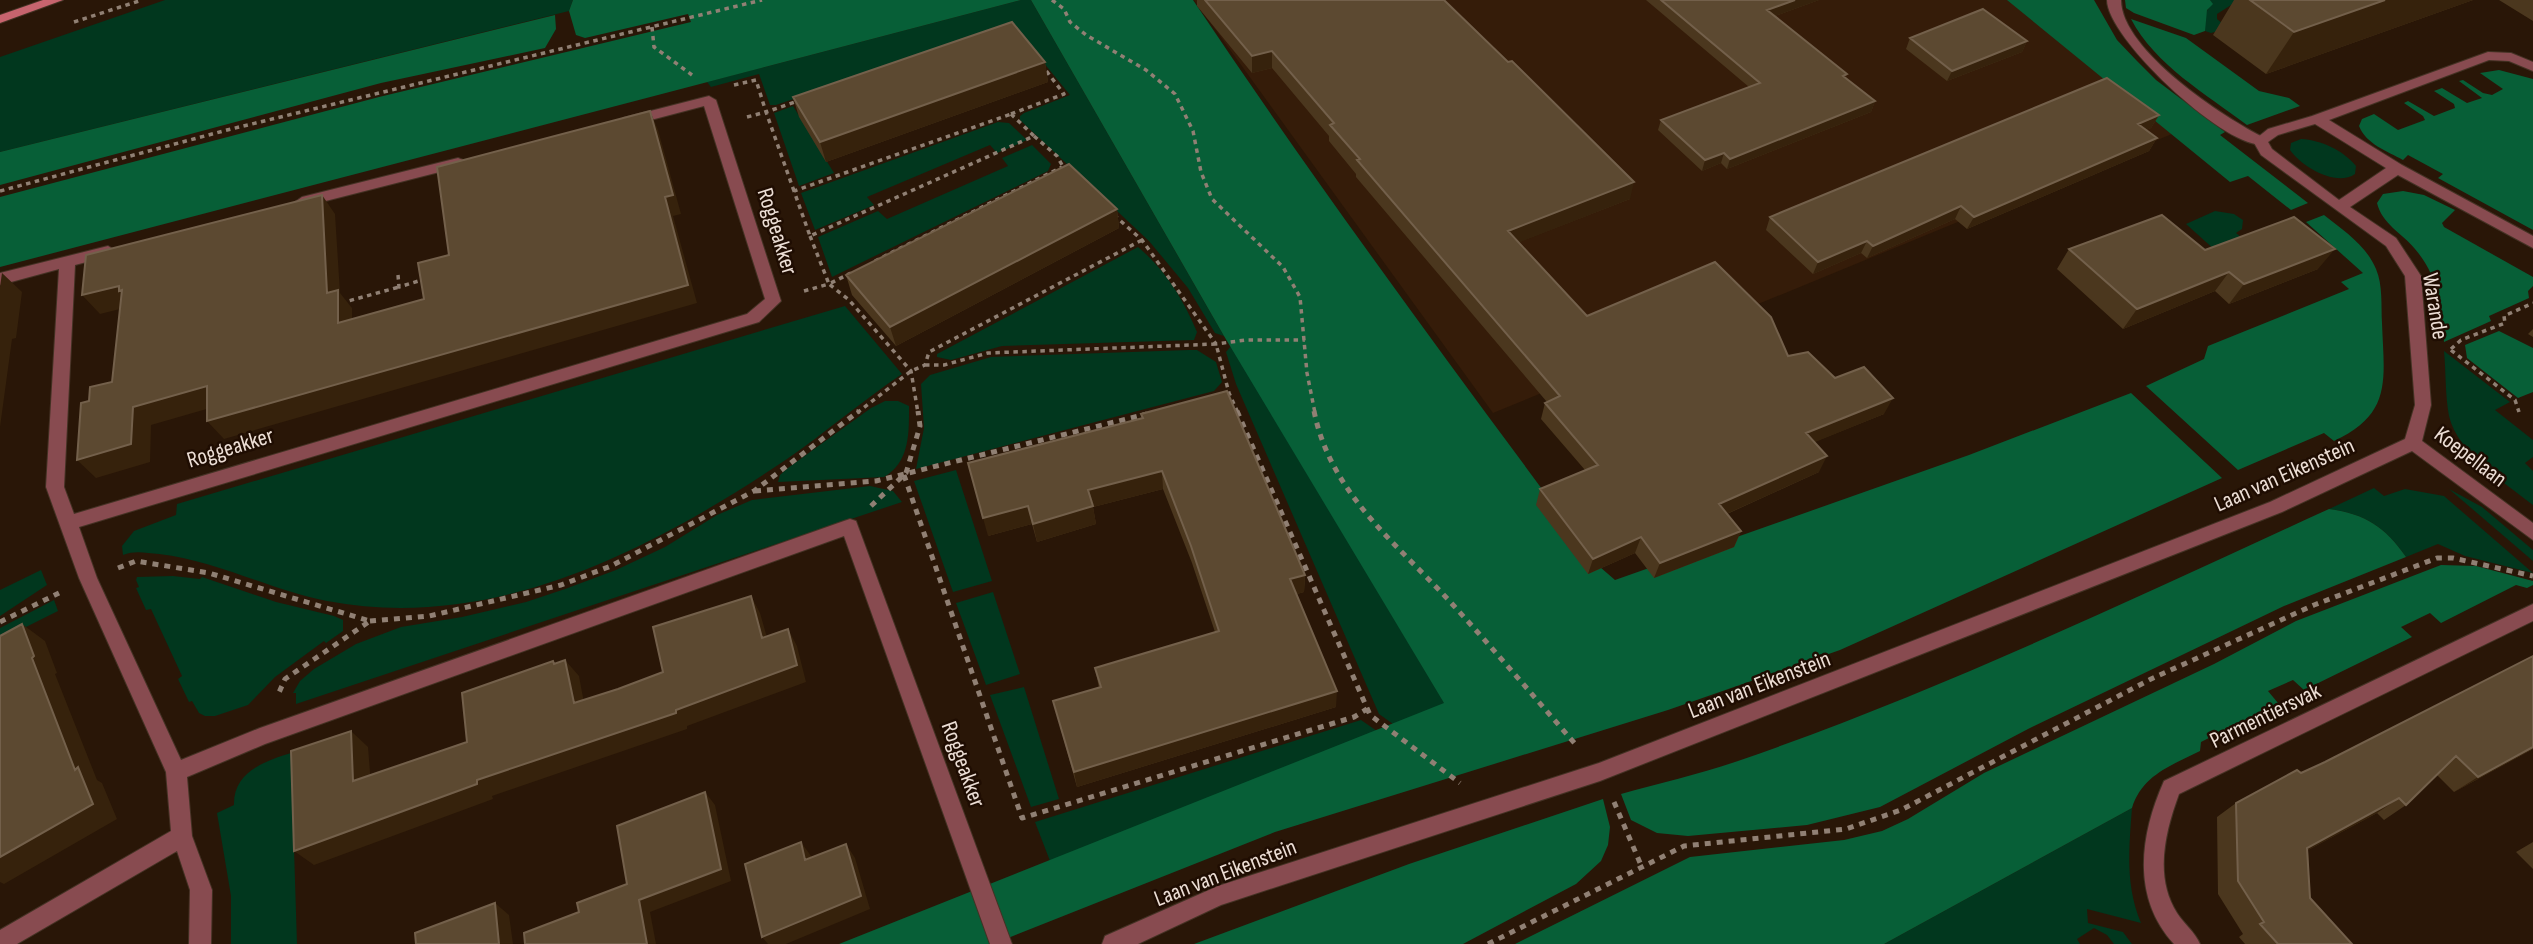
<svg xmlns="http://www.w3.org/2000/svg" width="2533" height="944" viewBox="0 0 2533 944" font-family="'Sofia Sans Condensed',sans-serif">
<rect width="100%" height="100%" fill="#291607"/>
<path fill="#351c09" d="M1194,0h817l161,134 -679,279z"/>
<path fill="#01371e" d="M165,0h408l-4,11 -569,141v-95z
M1021,0h10l193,336 -9,-3 -27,-45 -39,-47 -129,-121v-4l4,-3 46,-18 -58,-71 -236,81h-6l-11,-31 -48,13 -4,-5z
M2210,0h29l-22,14v5l11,9 -17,5 -6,-2c-2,-11 0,-20 7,-27z
M793,106l41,67 -35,13 -25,-73z
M998,122l11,1 18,17 -30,13 -7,-8 -123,52 7,8 -59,25 -14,-37z
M2301,139c20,1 42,11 55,27l-1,8c-19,13 -53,-7 -65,-24l1,-7z
M1032,145l19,19 -3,7 -216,106 -14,-40 60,-26 9,8 121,-53 -6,-8z
M2215,211l19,3 9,6 -1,9 -6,4 16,13 -36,5 -30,-27z
M1138,247c27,22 46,54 59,85l-3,8 -192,6 -51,14 -14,-3v-3z
M845,306l57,68c-40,27 -76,58 -115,85 -134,90 -293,174 -460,142 -57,-11 -109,-40 -168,-47 -13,-1 -24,-4 -36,1l-1,-9 12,-15 42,-16 1,-11z
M1231,346l214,358 -52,20 -14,-10 -143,-330 -10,-32z
M1189,350h8l19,12 6,20 -8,9 -298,78 8,-41 -3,-44 9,-9 61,-18z
M2444,351l66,51 -15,8 38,30v17l-8,6 8,8v34c-29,-23 -75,-51 -84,-89 -4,-21 -3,-44 -5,-65z
M885,401h13l11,5c0,27 1,56 -25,71l-106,5 2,-7 8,-7 83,-60z
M956,470l36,111 -39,11 -39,-111z
M870,486l23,5 9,11 -606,202v-11h-3l7,-12 14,-12 42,-25 45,-17 61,-10 64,-15 39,-13 51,-19 49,-23 52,-32 35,-15z
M2374,488l10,8 21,-7 39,7 89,77 -68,-17 -27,-12 -32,13c-21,-30 -40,-43 -77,-48z
M2449,489l33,18 51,43v11z
M41,570l6,15 -47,31v-26z
M173,576l27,3 2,-2 74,25 58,14 9,4v11l-17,12 -2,-2 -49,36 -27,28 -33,11h-10l-6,-3 -7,-12 -3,1 -11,-23 4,-3 -31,-67 -5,1 -10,-22 3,-1 -3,-7 1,-3z
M993,592l27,82 -34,11 -30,-82z
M54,600l4,11 -58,29v-12z
M1024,687l35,112 -28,8 -41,-112z
M1361,720l16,11 -327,130 -15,-39z
M291,753l6,191h-66v-48l-14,-83 17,-8c-1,-33 31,-44 57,-52z
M2132,808c-3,40 -7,77 9,115l-54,-14 1,14 35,9 9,12h-18l-7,-9 -13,-7 -17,11 3,5h-196z"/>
<path fill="#075f37" d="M573,0h448l-1021,267v-70l379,-100 312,-75 -3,-8 -103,24 -9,-3 -7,-24z
M1031,0h162c129,193 268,380 407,567l15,13 354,-125 162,-62 91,85 -382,172 -172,60 -393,122 -282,112h-154l605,-241 -220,-367z
M2007,0h87l23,40 20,21 19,19 69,52 -5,3 88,68 -17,7 -43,-34 -18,6z
M2125,0h85l3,4 -6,6 -2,21 -11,4 -60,-22 -8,-5z
M555,15l1,14 -11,19 -164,35 -381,102v-33z
M2131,19l55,19 73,53 30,7 11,8 -53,19c-41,-31 -92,-60 -116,-106z
M2499,70l34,9v151l-95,-52 5,-4 -35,-19 -5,5c-16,-9 -37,-16 -44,-34l3,-7 12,-5 24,16 27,-10 -2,-4 -19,-13 4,-2 26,15 21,-8 -1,-4 -20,-13 8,-3 25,15 15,-5 -23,-17 4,-1 20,13 9,2 11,-6 -23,-16z
M2403,191l21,4 31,15 -13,13 2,4 89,50v9l-5,5 1,7 -40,18 2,5 -47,21c-3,-36 -5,-65 -29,-93 -13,-16 -33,-25 -38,-46l6,-9z
M2324,215c20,16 42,30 52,54 7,16 5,37 6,54 2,56 11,91 -48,118l-10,-8 -86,37 -92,-84 58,-27 4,-13 141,-57 -8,-7 22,-9 -57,-51z
M2499,331l34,17v44l-15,6 -51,-40 -2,-13z
M2329,509c37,5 56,18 77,48l-122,49 -256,123 -148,78 -73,18 -119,11 -31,-3 -26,-13 -10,-26c39,-11 79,-20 117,-33 203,-70 396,-163 591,-252z
M2441,565l35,1 57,15v4l-6,3 -11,-3 -75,38 -11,-10 -29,14 11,10 -108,53 -11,-10 -25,11 10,12 -77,39 -1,9c-28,14 -58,24 -68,57l-248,136h-369l175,-87 154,-17 38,-9 26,-12 76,-46 230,-109 82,-43z
M1603,799l7,28 -2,18 -7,16 -25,23 -113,60h-269l215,-80z"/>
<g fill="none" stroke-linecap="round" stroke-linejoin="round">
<defs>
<path id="service" d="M2107,0h14c0,50 103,118 144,138l2,3 -2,3c-35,9 -158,-105 -158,-144z"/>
<path id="minor" d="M2488,52l23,1 22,9v9l-24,-10 -20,-1 -160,60 73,45 131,71v12l-135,-73 -48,32 46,31 25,38 10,129 -9,36 111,82v17l-121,-89 -130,61 -682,269 -379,124 -83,39h-36l3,-8 113,-50 381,-123 671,-261 135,-63 10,-34 -10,-129 -19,-30 -125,-91 -8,-14 15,-12 44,-13zM2315,124l71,44 -47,32 -67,-51 -4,-7 10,-7z
M709,96l7,4 65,201 -22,21 -680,205 18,51 84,182 79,-32 584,-207 6,-2 6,2 156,423h-22l-146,-408 -579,208 -78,33 5,59 20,54 -1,54h-22l1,-54 -13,-39 -160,93h-17v-14l171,-99 -5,-59 -87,-194 -33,-91 13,-218 -59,16v-12l108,-27 8,5 -3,4 -38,10 -11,222 10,27 673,-200 18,-15 -61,-193 -76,20 -7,-5 2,-3z
M458,158l5,2 2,3 -2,3 -161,41 -7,-5 7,-5z
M2533,604v17l-354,173c-14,38 -25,83 -2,119 7,11 18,19 23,31h-26c-43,-47 -34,-109 -10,-163z"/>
<path id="secondary" d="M43,0h20l-63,23v-8z"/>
</defs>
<use href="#service" stroke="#443224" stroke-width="2"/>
<use href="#minor" stroke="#443224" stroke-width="2"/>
<use href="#secondary" stroke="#443224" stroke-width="2"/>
<path stroke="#908074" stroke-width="3.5" stroke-dasharray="4.5 4.5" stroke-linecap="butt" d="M1052,0l12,9 6,13 16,13 60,35 29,24 18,37 8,41 11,27 71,68 17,30 7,76 8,40
M74,22l68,-22
M652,27l2,20 38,28
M734,85l22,-5 10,32 32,-11
M1011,114l53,-20 -20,-26
M1011,114l23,22 -224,100 -16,-45z
M747,117l19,-5 28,79
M1034,136l23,20 9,16
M0,191l227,-61 535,-130
M1114,215l28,25 74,104 30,-4h59
M810,236l19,48 22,-11
M875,261l187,-94
M398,275l1,12 26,-8
M804,291l25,-7 20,16 62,71 7,42
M341,303l58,-16
M2451,349l10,-9 44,-17 -1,-7 29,-13
M2451,350l64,50 4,12
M925,365h19l44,-12 228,-9 13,49 9,20
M857,413l54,-42 14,-6 4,-13 213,-112"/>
<path stroke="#908074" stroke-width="5" stroke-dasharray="6 6" stroke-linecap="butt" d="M1237,411l133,304 90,68
M1314,411c17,85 85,134 140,195 42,46 82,93 123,140
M904,475l118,343 332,-101 13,-8
M755,491l121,-10 271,-67
M871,506l35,-33 14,-47 -2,-15
M118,568l18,-7 73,12 161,48 -85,58 -8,18
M370,621l59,-5 132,-31 50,-19 143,-75 105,-80
M0,622l59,-29
M1614,802l27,63
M1488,944l196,-98 162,-17 55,-19 250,-131 163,-74 123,-47h16l80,18"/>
<use href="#service" fill="#884b50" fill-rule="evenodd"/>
<use href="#minor" fill="#884b50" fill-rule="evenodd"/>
<use href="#secondary" fill="#c7646e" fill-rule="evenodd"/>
</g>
<path fill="#4b371e" d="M1197,0h247l186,199 -111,43 68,74 201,40 47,22 49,36 -70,28 5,30 -92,42 14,17 -7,16 -80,31 -19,-25 -47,21 -52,-69 4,-16 45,-19 -44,-51 4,-16 2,-1 -191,-225v-3l-27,-33v-5l-57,-68 -20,5 -55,-67z
M1646,0h173l-44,16 71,62 29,23 -4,11 -144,57 -6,-6 -19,8 -44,-41 3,-10 88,-33z
M2234,0h239l-207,74 -53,-39z
M2499,0h34v21z
M1910,38l117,3 -5,11 -75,29 -41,-32z
M1045,62l3,20 -222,80 -27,-45 -6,-20z
M2159,115l-8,13 -5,2 11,8 -8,13 -182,78 -12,-10 -88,39 -6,-5 -48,21 -47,-44 4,-13z
M1117,209l2,19 -223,118 -44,-51 -6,-20z
M2069,249l136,1 113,19 -89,35 -14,-13 -92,38 -66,-60z
M2533,329v8l-5,-3z
M1141,414l164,161 -1,17 -7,2 39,113 -259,80 -24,-86 46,-13 -4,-20 120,-36 -23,-69 -29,-74 -70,18 3,17 -59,18 -5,-18 -44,12 153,-118z
M2533,749l-79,43 -17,-17 -31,30 -22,15 -7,-7 -69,37 2,48 42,46h-107l-6,-7 4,-3 -25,-40 -1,-77 19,-14 89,-41z
M2533,842v27l-17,-17z"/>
<path fill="#36220c" d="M1795,0h24l-55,20 3,-10z
M2385,0h88l-207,74 28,-42z
M2027,41l-5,11 -75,29 5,-10z
M1272,51v17l-20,5v-17z
M1045,62l3,20 -222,80 -6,-20z
M1875,101l-4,11 -144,57 3,-10z
M650,111l8,19 23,84 -8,2 24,87 -473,136 -17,-18 458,-224z
M2159,115l-8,13 -21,9 8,-13z
M2157,138l-8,13 -182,78 7,-12z
M1724,153l-3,10 -19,8 3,-11z
M1634,182l-4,17 -125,49 3,-17z
M322,195l13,19 5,79 12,15v34l-14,-19 -11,-30z
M1961,206l-6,13 -88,39 6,-12z
M1117,209l2,19 -223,118 -6,-19z
M1867,241l-6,12 -48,21 5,-12z
M2335,249l-17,20 -89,35 15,-20z
M2229,272l-14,19 -92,38 14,-20z
M2,273l20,19 -6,46 -4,1 -12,88v-140z
M119,286l13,20 -32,8 -18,-19z
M207,386l17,18 -73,21 -1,37 -54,16 -19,-18 56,-53z
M1893,398l-9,16 -86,35 8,-16z
M1827,456l-8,16 -106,48 6,-16z
M1162,471l1,18 -70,18 3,17 -59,18 -4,-18 55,-34z
M1028,506l4,18 -44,12 -5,-18z
M1741,531l-7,16 -80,31 6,-15z
M1641,537l-6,16 -47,21 5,-15z
M1305,575l-1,17 -14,4v-17z
M751,596l9,17 12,42 -10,-17z
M22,624l23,17 12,32 -2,1 42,106 5,3 15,36 -113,65 -4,-2v-25l32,-199z
M788,629l9,17 9,36 -119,44v3l-195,67 1,3 -179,66 -20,-14 183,-71 199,-70z
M565,660l14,16 8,43 -13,-16z
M1337,691l-1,16 -259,80 -3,-15z
M351,731l17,16 4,50 -19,-16z
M2533,747v2l-79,43 24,-15z
M705,792l10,13 16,76 -81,31 6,32h-9l-8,-44z
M2399,798l-22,15 -91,49 21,-14z
M801,842l10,14 3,18 -9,-14z
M846,844l9,14 15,51 -84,35h-18l-6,-7z
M495,903l14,12 4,29h-14z"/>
<path fill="#5c4931" stroke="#73604b" stroke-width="2" d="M1205,0h239l64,62 4,-1 122,121 -126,49 79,85 128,-54 56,55 17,39 20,-4 27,26 29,-11 29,31 -87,35 21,23 -108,48 22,27 -81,32 -19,-26 -48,22 -53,-70 58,-24 -53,-62 15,-7 -203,-236 3,-1 -30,-34 4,-2 -62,-72 -20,5z
M1661,0h134l-28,10 80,64 -4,2 32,25 -145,58 -6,-6 -19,7 -44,-40 99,-37z
M2250,0h135l-91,32z
M1983,9l44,32 -75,30 -42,-33z
M1012,22l33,40 -225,80 -27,-45z
M2107,78l52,37 -21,9 19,14 -183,79 -13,-11 -88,40 -6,-5 -49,21 -48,-45z
M650,111l23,84 -8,2 23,88 -481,136v-35l-74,21 -2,37 -54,16 4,-57 8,-2 1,-14 22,-5 10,-92 -3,1v-5l-37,9 4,-40 236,-60 5,98 11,-3v33l86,-24 -6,-36 31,-8 -12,-88z
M1069,164l48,45 -227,118 -44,-52z
M2162,215l43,35 89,-33 41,32 -91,35 -15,-12 -92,37 -68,-60z
M1227,391l78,184 -15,4 47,112 -263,81 -21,-71 48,-14 -6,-19 124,-37 -28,-85 -29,-75 -74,19 5,16 -60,18 -5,-18 -45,12 -15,-55 175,-45 -2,-4z
M751,596l11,42 26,-9 9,36 -121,45v3l-199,67v4l-183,67 -3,-100 60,-20 2,50 114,-39 -5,-49 91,-32 1,3 11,-4 9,43 44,-14 45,-17 -10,-45z
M22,624l12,32 -2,2 43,112 3,-3 15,37 -93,53v-221z
M2533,656v91l-55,30 -22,-21 -50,49 -7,-7 -92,50 3,50 42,46h-74l-18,-20 4,-2 -26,-41 -2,-78 61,-33 4,3 24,-11z
M705,792l16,77 -82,31 8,44h-122l-1,-11 55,-21 -2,-9 50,-19 -10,-58z
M801,842l4,18 41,-16 15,52 -99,41 -17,-73z
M495,903l4,41h-83l-1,-11z"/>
<g text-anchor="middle" stroke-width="5" stroke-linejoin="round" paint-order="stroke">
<g font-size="23" fill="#ecded5" stroke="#1f0d02">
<text transform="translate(778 231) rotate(73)" y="8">Roggeakker</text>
<text transform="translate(2436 306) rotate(81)" y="8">Warande</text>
<text transform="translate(230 447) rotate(-17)" y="8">Roggeakker</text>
<text transform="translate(2471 456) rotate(37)" y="8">Koepellaan</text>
<text transform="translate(2284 474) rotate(-24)" y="8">Laan van Eikenstein</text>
<text transform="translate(1759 684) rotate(-21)" y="8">Laan van Eikenstein</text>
<text transform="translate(2265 715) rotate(-26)" y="8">Parmentiersvak</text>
<text transform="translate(964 764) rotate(70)" y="8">Roggeakker</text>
<text transform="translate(1225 872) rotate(-21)" y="8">Laan van Eikenstein</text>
</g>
</g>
</svg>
